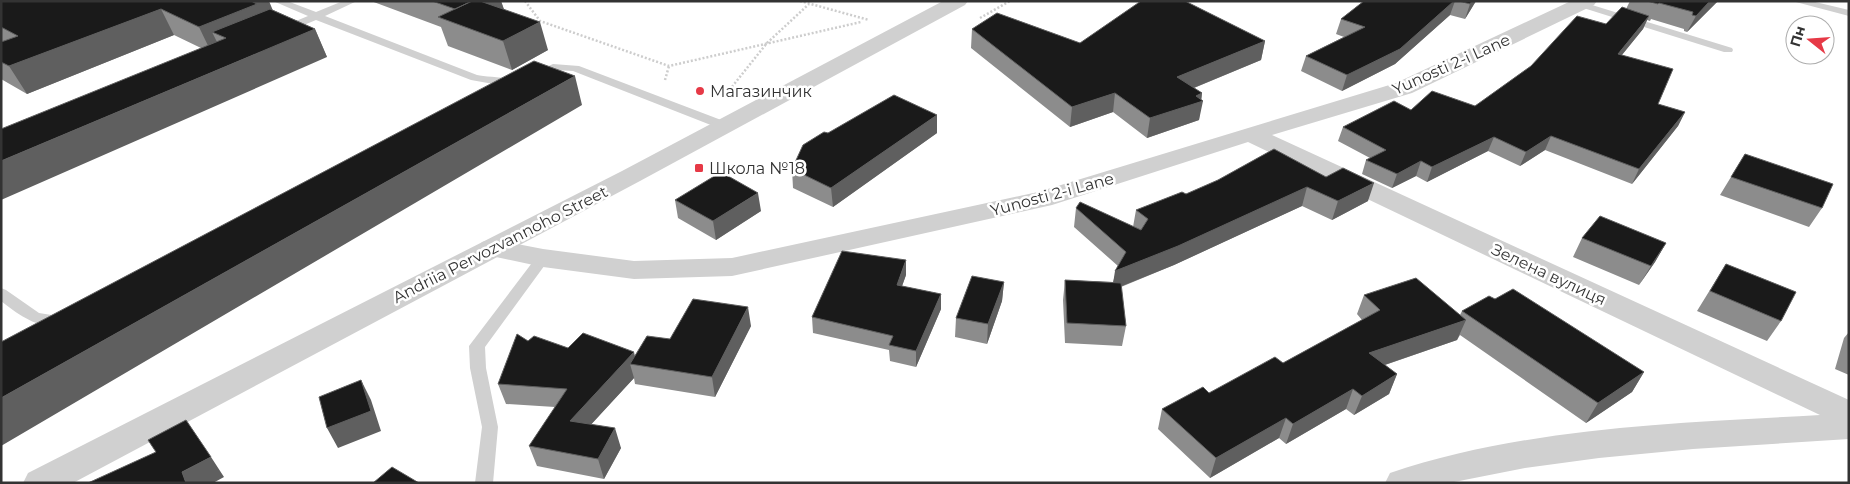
<svg xmlns="http://www.w3.org/2000/svg" width="1850" height="484" viewBox="0 0 1850 484" font-family="Montserrat,sans-serif">
<rect width="100%" height="100%" fill="#fff"/>
<g fill="none" stroke-linecap="round" stroke-linejoin="round">
<path stroke="#cdcdcd" stroke-width="2.5" stroke-dasharray="2 2" stroke-linecap="butt" d="M525,1l15,20 129,45 192,-44
M800,1l69,19
M980,18l30,-17
M665,80l4,-14
M727,93l40,-50 42,-39"/>
<path fill="#d0d0d0" fill-rule="evenodd" d="M273,1h14l29,11 27,-11h14l-32,15 152,59c9,2 38,3 42,6l-6,3 -14,1 -28,-5 -155,-60 -29,12h-8l-1,-2 1,-2 29,-12z
M1579,1l153,47 1,2 -1,2h-8l-147,-46 -2,-2z
M1792,1h19l38,9v6z
M553,64l26,2 150,57 2,3 -2,3h-8l-148,-58 -19,-1 -18,7 -5,-3z
M543,254l5,1 2,3 -65,89 1,21 12,59 -5,56h-18l7,-56 -12,-59 -1,-22 69,-91z
M1,288l5,2 33,23 25,4 3,4 -3,4c-24,6 -45,-10 -63,-24z"/>
<path fill="#d0d0d0" fill-rule="evenodd" d="M1571,1h26l-3,4 -182,88 -140,42 577,265v39l-156,10 -94,9 -74,10 -76,15h-64l5,-10c137,-46 288,-50 430,-58l-572,-273 -196,63 -320,71 -98,3 -91,-12 -61,-13 -4,-6 4,-6 10,-3 51,10 91,12 98,-3 306,-66 358,-109z"/>
<path fill="#d0d0d0" fill-rule="evenodd" d="M943,1h25l-3,4 -325,176 -567,302h-50l5,-10 594,-302z"/>
</g>
<path fill="#8c8c8c" d="M1,1l272,9 42,19 12,28 -126,-9 -27,-13 -147,59 -26,-15z
M371,1h130l3,8 44,41 -36,20 -64,-24 -7,-19z
M1364,1h112l-11,18 -15,-4 -55,49 -53,27 -41,-20 5,-15 38,-19 -8,-3 5,-15z
M1630,1h88l-31,31 -3,-1v-2l-33,-10 -1,2 -3,-1 -4,9 -21,26 36,49 27,8 -7,14 -46,58 -87,-34 -25,16 -32,-15 -61,31 -11,-6 -24,12 -30,-14 4,-14 4,-2 -32,-17 5,-14 68,-17 64,-4 131,-82 20,-15z
M972,29l108,14 185,-2 -4,19 -67,28 8,5 -3,27 -52,18 -34,-26 -43,15 -99,-79z
M937,115v18l-104,74 -40,-19 -1,-19 36,-36z
M1745,154l77,54 -13,19 -89,-32z
M1326,177l42,24 -36,19 -30,-14 -128,59 -53,22 5,39 -4,20 -57,-3 -2,-43 2,-20 48,2 5,-16 -44,-39 2,-19 57,19 3,-17 50,-16z
M675,200l86,11 -45,29 -38,-22z
M1582,238l84,5 -11,19 -16,23 -66,-28z
M1726,264l55,57 -14,20 -70,-30z
M906,275l-4,11 39,8v15l-25,58 -26,-6 -1,-11 -76,-17 -1,-16z
M1004,282l-2,19 -15,43 -32,-7 1,-19z
M1364,295l96,20 2,-4 33,-12 149,73 -12,20 -46,31 -126,-88 -3,5 -72,25 12,9 -8,20 -35,21 -8,-6 -60,35 -7,-6 -69,40 -52,-49 4,-20 47,-16 74,-30 79,-43 -5,-6z
M751,326l-36,71 -80,-13 -1,-6 -43,46 30,24 -17,31 -67,-13 -8,-20 26,-39 -49,-3 -8,-20 30,-43 40,7 67,8 35,-17z
M1849,332v43l-14,-6 9,-31z"/>
<path fill="#5f5f5f" d="M247,1h22l7,17 -50,20 -14,-6 9,18 -9,4 -13,-27z
M479,1h22l5,15z
M1454,1h1l-5,14 -55,49 -53,27 5,-16z
M1472,1h4l-11,18 5,-15z
M1710,1h8l-31,31 9,-16z
M161,9l13,26 -147,59 -18,-28z
M1649,16l-6,13 -31,38 6,-13z
M540,22l8,28 -36,20 -9,-29z
M315,29l12,28 -326,143v-39z
M1265,41l-4,19 -87,36 3,-19z
M575,76l7,29 -581,341v-48z
M1115,93l-2,19 -43,15 2,-20z
M1202,93l-1,8h2l-4,19 -52,18 3,-20 46,-22z
M1685,112l-7,14 -46,58 7,-15z
M937,115v18l-104,74 -2,-19z
M1551,136l-6,14 -25,16 6,-14z
M1494,137l-6,14 -61,31 5,-15z
M1421,161l-5,15 -24,12 5,-14z
M1374,183l-6,18 -36,19 6,-19z
M1307,187l-5,19 -128,59 -62,25 3,-19z
M758,193l3,18 -45,29 -3,-19z
M1666,243l-11,19 -16,23 12,-19z
M906,260v15l-9,25v-15z
M1004,282l-2,19 -15,43 1,-20z
M941,294v15l-25,58v-16z
M748,307l3,19 -36,71 -3,-20z
M1466,320l-9,20 -96,33 8,-20z
M634,352l3,13 -7,-1 4,14 -58,63 -6,-20z
M1644,372l-12,20 -46,31 12,-20z
M1397,374l-8,20 -35,21 8,-19z
M361,380l10,20 10,31 -43,17 -11,-20z
M1353,389l-7,20 -60,35 7,-20z
M1286,418l-7,20 -69,40 6,-20z
M615,428l6,20 -17,31 -6,-20z
M211,457l13,20 -11,6h-27l-4,-11z"/>
<path fill="#1a1a1a" stroke="#5f5f5f" d="M1,1h250l6,3 -58,23 -38,-18 -152,57 -8,-4v-20l17,-6 -17,-9z
M432,1h40l-17,8z
M472,1h8l60,21 -37,19 -65,-24z
M1141,1h44l80,40 -88,36 25,16 -6,3 7,5 -53,17 -35,-25 -43,14 -100,-78 25,-16 83,30z
M1364,1h90l-54,48 -53,26 -41,-19 59,-29 -24,-8z
M1459,1h13l-2,3z
M1647,1h63l-14,15 -4,-1 1,-3 -34,-9 -1,1z
M1622,7l27,9 -31,38 55,15 -15,35 27,8 -46,57 -88,-33 -25,16 -32,-15 -62,30 -11,-6 -24,13 -31,-14 20,-10 -43,-23 51,-26 17,9 21,-19 43,15 56,-40 46,-50 29,8z
M270,9l45,20 -314,132v-32l225,-91 -14,-6z
M534,61l41,15 -574,322v-56z
M894,95l43,20 -106,73 -39,-19 11,-24 21,-13 4,1z
M1274,149l52,28 17,-9 31,15 -36,18 -31,-14 -129,59 -63,25 11,-19 -50,-44 4,-6 61,28 7,-11 -12,-9 46,-18 4,2 32,-14z
M1745,154l88,30 -11,24 -91,-31z
M721,172l37,21 -45,28 -38,-21z
M1600,216l66,27 -15,23 -69,-28z
M842,251l64,9 -9,25 44,9 -25,57 -27,-6 4,-9 -81,-19z
M1726,264l70,28 -15,29 -71,-30z
M972,276l32,6 -16,42 -32,-6z
M1416,278l50,42 -97,33 28,21 -35,22 -9,-7 -60,35 -7,-6 -70,40 -54,-49 41,-22 6,6 66,-36 8,6 97,-53 -16,-15z
M1065,280l56,3 5,43 -59,-3z
M1513,289l131,83 -46,31 -136,-92 27,-15 6,3z
M693,299l55,8 -36,70 -82,-13 17,-28 23,3z
M583,333l51,19 -64,69 45,7 -17,31 -69,-13 38,-57 -69,-5 19,-50 11,7 6,-5 34,12z
M361,380l10,31 -44,17 -8,-31z
M186,420l25,37 -29,15 4,11h-98l68,-31 -8,-12z
M392,467l27,16h-46z"/>
<g fill="#e63946" stroke="#fff" stroke-width="2">
<circle cx="700" cy="91" r="5"/>
<rect x="694" y="163" width="10" height="10" rx="2.5"/>
</g>
<g text-anchor="middle" stroke-width="5" stroke-linejoin="round" paint-order="stroke">
<g font-size="16" fill="#333" stroke="#fff">
<text transform="translate(1451 64) rotate(-24)" y="6">Yunosti 2-i Lane</text>
<text transform="translate(1052 194) rotate(-15)" y="6">Yunosti 2-i Lane</text>
<text transform="translate(500 244) rotate(-27)" y="6">Andriia Pervozvannoho Street</text>
<text transform="translate(1549 274) rotate(25)" y="6">Зелена вулиця</text>
</g>
<g font-size="16" fill="#333" stroke="#fff" text-anchor="start">
<text x="710" y="97">Магазинчик</text>
<text x="709" y="174">Школа №18</text>
</g>
</g>
<rect width="1850" height="484" fill="none" stroke="#333333" stroke-width="5"/>
<g transform="translate(1810 40) rotate(287)"><circle r="24" fill="#ffffff" stroke="#adadad"/>
<path d="M0-4L9 19L0 12L-9 19Z" fill="#e63946"/>
<text y="-8" font-size="14" font-weight="bold" text-anchor="middle" fill="#333333">Пн</text>
</g>
</svg>
